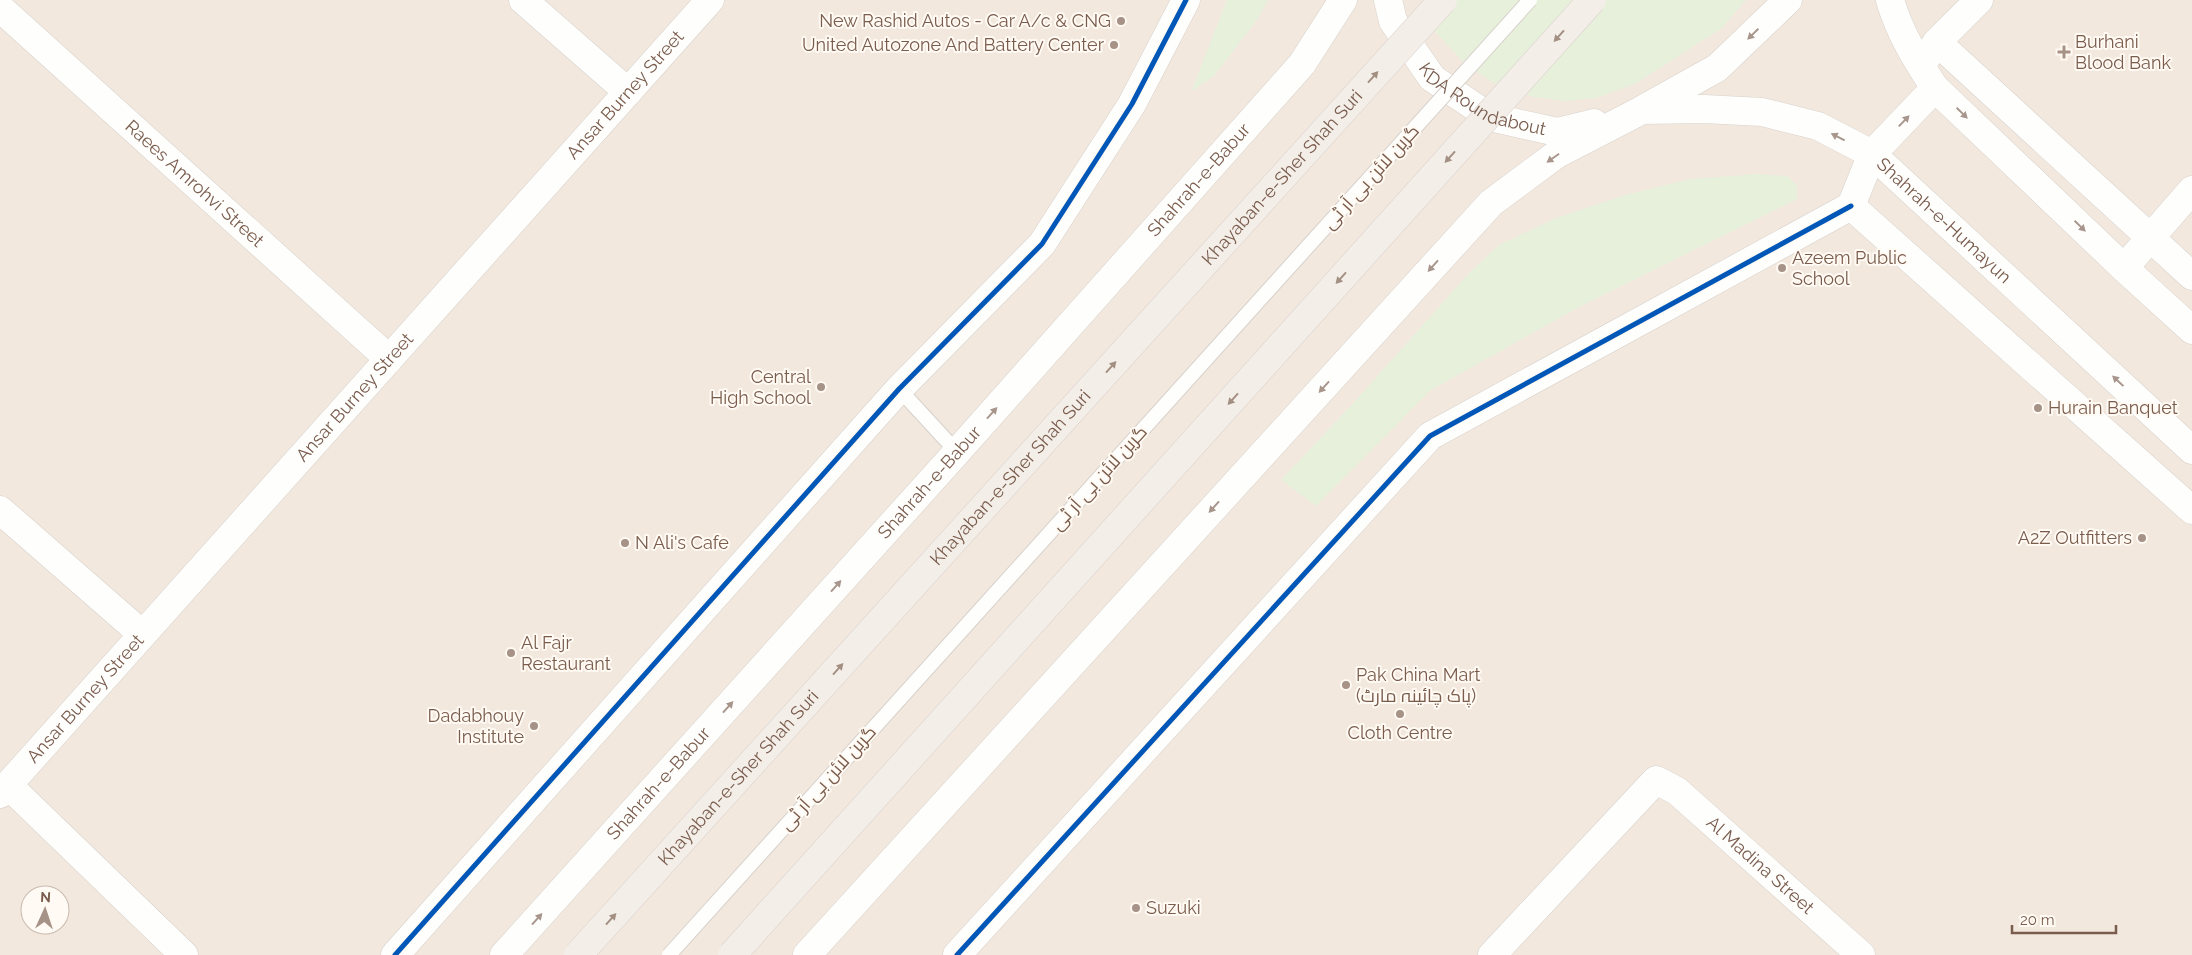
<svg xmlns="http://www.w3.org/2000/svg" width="2192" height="955" viewBox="0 0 2192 955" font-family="Raleway,Cairo,sans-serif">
<rect width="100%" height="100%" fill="#f9f5f0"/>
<path fill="#f2e8de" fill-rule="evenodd" d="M0,0h2192v955h-2192zM30,895h30v30h-30z"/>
<path fill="#e7f0db" d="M1227,0h41l-9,17 -44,58 -24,17z
M1424,0h322l-24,28 -87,56 -39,14 -30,3 -32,-4 -32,-9 -36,-23 -34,-37z
M1757,174l30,2 10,9v14l-218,108 -148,83 -115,116 -35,-26 76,-81 113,-127 29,-27 57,-27 69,-23 66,-16z"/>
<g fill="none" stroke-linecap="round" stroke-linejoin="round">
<defs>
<path id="lane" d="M899,389l58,63"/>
<g id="street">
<path d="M523,0l105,92"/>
<path id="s1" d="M0,8l389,351"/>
<path d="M1937,42l255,234"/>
<path d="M1926,58l11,-16 42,-42"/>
<path d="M1872,154l-21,52 341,304"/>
<path d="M0,510l142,124"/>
<path d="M8,785l176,170"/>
<path id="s2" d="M0,794l710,-794"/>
<path d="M395,955l504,-566 143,-145 90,-140 54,-104"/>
<path d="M957,955l473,-519 421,-230"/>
<path id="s3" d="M1492,955l164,-175 21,11 184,164"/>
</g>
<g id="secondary">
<path id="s4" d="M1388,0l5,21 39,57 58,39 67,15 37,-9"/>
<path d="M1890,0c9,32 27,61 45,88l189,180 68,62"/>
<path d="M1645,108l72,-40 71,-68"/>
<path d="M1872,154l63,-66"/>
<path d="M2124,268l68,-78"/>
<path id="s5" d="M504,955l453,-503 345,-388 41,-64"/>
<path id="s6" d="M807,955l684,-752 66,-49 85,-44 62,-1 58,3 56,14 54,28 320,296"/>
</g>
</defs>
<use href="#lane" stroke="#d7d1cb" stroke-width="16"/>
<use href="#street" stroke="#d7d1cb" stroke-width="29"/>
<use href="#secondary" stroke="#d9d2cb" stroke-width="29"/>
<use href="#lane" stroke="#fefefd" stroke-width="14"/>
<use href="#street" stroke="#fefefd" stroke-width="28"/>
<use href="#secondary" stroke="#fefefd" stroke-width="28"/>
<defs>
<path id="lane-bridge" d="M669,955l861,-955"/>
<g id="primary-bridge">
<path id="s7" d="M578,955l865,-955"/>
<path d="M732,955l860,-955"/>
</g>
</defs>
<use href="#lane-bridge" stroke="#d7d1cb" stroke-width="16" stroke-linecap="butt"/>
<use href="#primary-bridge" stroke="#dad1cc" stroke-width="29" stroke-linecap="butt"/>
<use href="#lane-bridge" stroke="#fefefd" stroke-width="14"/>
<use href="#primary-bridge" stroke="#f3eee8" stroke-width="28"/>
<defs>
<path id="cycleway" d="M395,955l504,-566 143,-145 90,-140 54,-104
M957,955l473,-519 421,-230"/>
</defs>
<use href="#cycleway" stroke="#fffaf3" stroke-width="8"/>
<use href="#cycleway" stroke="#0057b8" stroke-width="5"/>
</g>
<defs><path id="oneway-solid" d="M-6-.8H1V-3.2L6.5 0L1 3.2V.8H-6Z" transform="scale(1.25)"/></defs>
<g fill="#a8958b">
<use href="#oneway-solid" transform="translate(1753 34) rotate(136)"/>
<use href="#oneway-solid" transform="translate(1962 113) rotate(44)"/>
<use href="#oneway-solid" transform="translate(1904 121) rotate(-46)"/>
<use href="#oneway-solid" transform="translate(1838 137) rotate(-153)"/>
<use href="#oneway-solid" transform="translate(1553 158) rotate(145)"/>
<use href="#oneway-solid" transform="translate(2080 226) rotate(44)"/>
<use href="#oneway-solid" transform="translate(1433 266) rotate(132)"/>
<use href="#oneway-solid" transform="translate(2118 381) rotate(-137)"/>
<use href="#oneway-solid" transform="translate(1324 387) rotate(132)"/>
<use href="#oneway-solid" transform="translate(992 413) rotate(-48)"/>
<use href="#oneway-solid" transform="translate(1214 507) rotate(132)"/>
<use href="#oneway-solid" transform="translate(836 586) rotate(-48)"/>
<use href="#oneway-solid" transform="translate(728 707) rotate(-48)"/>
<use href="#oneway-solid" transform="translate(537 919) rotate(-48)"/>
</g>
<g fill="#a48f83">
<use href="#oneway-solid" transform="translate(1559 36) rotate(132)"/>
<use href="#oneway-solid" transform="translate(1373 77) rotate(-48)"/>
<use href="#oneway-solid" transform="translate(1450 157) rotate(132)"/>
<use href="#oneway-solid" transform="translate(1341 278) rotate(132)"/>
<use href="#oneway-solid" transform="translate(1111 367) rotate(-48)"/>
<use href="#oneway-solid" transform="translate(1233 399) rotate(132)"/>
<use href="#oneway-solid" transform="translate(838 669) rotate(-48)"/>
<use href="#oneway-solid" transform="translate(611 919) rotate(-48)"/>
</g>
<g fill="#a69286" stroke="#fffaf3" stroke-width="2">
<circle cx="1121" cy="21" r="5"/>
<circle cx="1114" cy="45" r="5"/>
<path d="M2061.5 44.5h5v5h5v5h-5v5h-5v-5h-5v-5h5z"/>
<circle cx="1782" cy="268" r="5"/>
<circle cx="821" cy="387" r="5"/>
<circle cx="2038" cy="408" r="5"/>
<circle cx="2142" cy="538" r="5"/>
<circle cx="625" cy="543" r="5"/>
<circle cx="511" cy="653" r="5"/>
<circle cx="1346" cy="685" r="5"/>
<circle cx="1400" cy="714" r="5"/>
<circle cx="534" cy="726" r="5"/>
<circle cx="1136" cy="908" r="5"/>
</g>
<g text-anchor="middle" stroke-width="4" stroke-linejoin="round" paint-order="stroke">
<g font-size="18" fill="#7a5c4d" stroke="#fffaf3" text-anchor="start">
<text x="1111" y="27" text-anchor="end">New Rashid Autos - Car A/c &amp; CNG</text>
<text x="2075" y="48">Burhani<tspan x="2075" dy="21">Blood Bank</tspan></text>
<text x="1104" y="51" text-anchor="end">United Autozone And Battery Center</text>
<text x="1792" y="264">Azeem Public<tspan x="1792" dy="21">School</tspan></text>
<text x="811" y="383" text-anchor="end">Central<tspan x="811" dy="21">High School</tspan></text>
<text x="2048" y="414">Hurain Banquet</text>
<text x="2132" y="544" text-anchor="end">A2Z Outfitters</text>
<text x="635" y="549">N Ali's Cafe</text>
<text x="521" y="649">Al Fajr<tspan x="521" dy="21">Restaurant</tspan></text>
<text x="1356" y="681">Pak China Mart<tspan x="1356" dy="21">(پاک چائینہ مارٹ)</tspan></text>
<text x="524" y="722" text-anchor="end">Dadabhouy<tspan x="524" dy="21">Institute</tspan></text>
<text x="1400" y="739" text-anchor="middle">Cloth Centre</text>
<text x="1146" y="914">Suzuki</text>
</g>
<g font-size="18" fill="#7a5c4d" stroke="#fffaf3">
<text dy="6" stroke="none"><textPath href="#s4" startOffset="146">KDA Roundabout</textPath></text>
<text dy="6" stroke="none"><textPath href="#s2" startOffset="938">Ansar Burney Street</textPath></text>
<text dy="6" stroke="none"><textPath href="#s7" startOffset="1049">Khayaban-e-Sher Shah Suri</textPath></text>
<text transform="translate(1371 177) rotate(-48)" y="6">گرین لائن بی آر ٹی</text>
<text dy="6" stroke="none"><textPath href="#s5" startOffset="1041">Shahrah-e-Babur</textPath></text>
<text dy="6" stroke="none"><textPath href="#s1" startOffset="262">Raees Amrohvi Street</textPath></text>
<text dy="6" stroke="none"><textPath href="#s6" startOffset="1531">Shahrah-e-Humayun</textPath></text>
<text dy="6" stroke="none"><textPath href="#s2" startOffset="532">Ansar Burney Street</textPath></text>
<text dy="6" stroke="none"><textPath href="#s7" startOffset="644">Khayaban-e-Sher Shah Suri</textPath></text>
<text transform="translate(1099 478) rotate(-48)" y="6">گرین لائن بی آر ٹی</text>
<text dy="6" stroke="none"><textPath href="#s5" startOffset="636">Shahrah-e-Babur</textPath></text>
<text dy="6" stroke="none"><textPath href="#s2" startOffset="128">Ansar Burney Street</textPath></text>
<text dy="6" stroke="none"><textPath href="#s7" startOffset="239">Khayaban-e-Sher Shah Suri</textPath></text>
<text transform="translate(828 778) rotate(-48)" y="6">گرین لائن بی آر ٹی</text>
<text dy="6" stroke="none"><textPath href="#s5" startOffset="231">Shahrah-e-Babur</textPath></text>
<text dy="6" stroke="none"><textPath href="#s3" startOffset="375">Al Madina Street</textPath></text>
</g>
</g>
<g transform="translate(45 910) rotate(3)"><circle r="24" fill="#fffaf3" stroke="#cabbb1"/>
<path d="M0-4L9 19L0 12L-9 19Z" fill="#a69286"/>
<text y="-8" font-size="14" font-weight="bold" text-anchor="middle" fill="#7a5c4d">N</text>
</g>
<path d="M2012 925v8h104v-8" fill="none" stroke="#7a5c4d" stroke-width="2.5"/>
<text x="2020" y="925" font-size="15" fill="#7a5c4d" stroke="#fffaf3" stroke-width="4" paint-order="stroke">20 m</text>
</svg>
